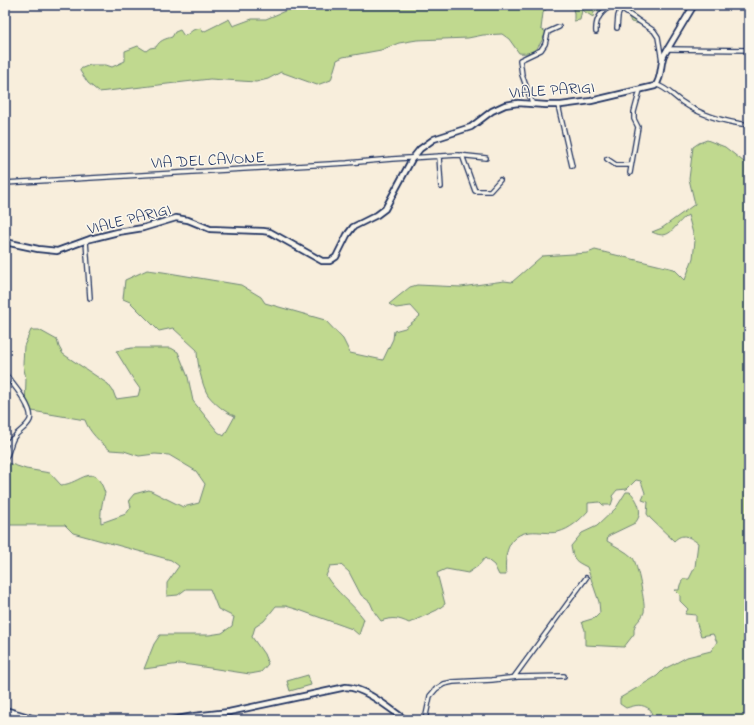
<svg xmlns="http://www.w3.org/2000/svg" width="754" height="725" viewBox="0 0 754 725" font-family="'Indie Flower',sans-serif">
<rect width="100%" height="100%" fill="#f8eedc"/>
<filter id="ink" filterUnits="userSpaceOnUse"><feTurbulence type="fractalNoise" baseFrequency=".025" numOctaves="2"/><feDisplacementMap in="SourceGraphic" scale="8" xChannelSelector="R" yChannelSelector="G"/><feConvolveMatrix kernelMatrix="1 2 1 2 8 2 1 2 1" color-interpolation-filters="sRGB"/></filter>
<g filter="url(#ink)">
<path fill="#c0d98f" stroke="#6e8476" d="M305,5h245l-7,8 -2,16 5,3c-6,13 -10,23 -27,21l-10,-14 -7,-5 -19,1 -15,3 -51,2 -18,3 -18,7 -38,7 -6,3 -6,20 -14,5 -36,-13 -13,7 -12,3 -46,-3 -111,13 -11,-9 -8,-12v-2l10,-4h16l6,2 13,-6v-10l13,-5 8,5 4,-3 6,-1c4,-7 9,-8 16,-10l3,-5 5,-2 4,6 4,-2 5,-4 8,-2 2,4 26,-13 4,7 19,-7h14l26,-11z
M572,5h34l-3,5 -9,2 -1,5 -11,-7 -2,10 -6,1v-8z
M614,5h9l17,14v5l-9,-2c-3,-8 -8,-12 -16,-13z
M707,140l18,7 24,19v554h-97l-1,-10c-10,-7 -14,-5 -25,-2l-6,-4v-6l37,-22 7,-7 10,-5 13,-7 24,-6 6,-9 -4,-8 -12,2 -5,-15v-6l-11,-1 3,-5 -8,-8v-6l-5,-5h4l1,-5 3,-6h6l6,-12 3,-24c-9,-6 -15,-11 -24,-2l-24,-23 -3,-4 1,-12 -6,-2 3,-7 -4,-12 -5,-1 -9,9 -10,1 -5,6 1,3 -2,6h-8l-3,-3 -12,1v8c-8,9 -18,18 -30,21 -10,2 -18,-1 -28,0 -23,2 -26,24 -24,43h-7l-5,-10 -9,-7 -7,8 -10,7 -22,-4 -9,4 8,31 -8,6 -28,13c-10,-5 -17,-6 -28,-2l-6,-8 -5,-11 -9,-7 -12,-23 -8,-7 -11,1 -4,10c10,16 26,27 38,43l-5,16 -7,-6 -53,-19 -13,-4h-10l-12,15 -9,6 -3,10 12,17 4,10 -7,8 -11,2 -60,-9 -10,-1 -36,5 10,-25 6,-9h49l13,-2 10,-7 2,-9 -16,-8 -8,-20h-24l-8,6 -11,1v-13l12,-17 -8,-6 -98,-27 -8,-8h-60v-63l21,7 24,4 11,12c20,-1 33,-26 44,8 -3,9 -5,20 -4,30l25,-9 5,-7 -2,-7 5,-6 15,-4 34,17 16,-4 6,-19 -9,-13 -27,-16 -14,-1 -16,2 -15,-5 -14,-1c-10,-8 -21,-18 -25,-30l-53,-9 -7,-2 1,-30 -3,-15 1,-18 7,-16h8l18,10 2,7 4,7 45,30 5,7 3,8 22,-3 2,-7 -5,-7 -19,-31 16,-3h39l7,4 10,25 5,24 25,31 6,4 11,-20c-9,-3 -21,-13 -27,-21 -6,-9 -11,-33 -11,-45l-24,-22 -14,3 -29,-29 -7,-3 2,-19 22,-10 16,2 78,13 20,12 4,6 60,17 18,19 7,14 33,7 10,-21 1,-8 11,-3 15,-12 -9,-10 -15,2 -7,-4 21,-17 7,-2 44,2 43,-6 8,1 30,-26 46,-3 7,-3 79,19 11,11 8,-22 2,-17 -7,-26c-15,9 -16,27 -36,17l10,-4 33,-24 -6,-25 4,-32 6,-4z
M626,492h4c8,8 14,21 5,31l-27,13 -1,5c8,5 19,10 26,17 4,5 13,48 11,54 -3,10 -11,9 -10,22l-10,13 -39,-2v-15l-3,-8 13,-4 5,-5 -1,-11 -12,-35c-12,-6 -14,-7 -16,-21l11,-13 15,-7 19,-18z
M308,675l3,10 -21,6 -3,-10z"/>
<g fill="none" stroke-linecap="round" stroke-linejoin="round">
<defs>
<path id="minor" d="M615,5l39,26 4,6 4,24
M617,28l1,-12 3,-8
M596,32c-1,-13 6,-22 18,-27
M667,49l82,1
M657,85c10,3 16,11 25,17 20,14 43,20 67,23
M533,105l-11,-30 -2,-15 21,-10 4,-6 3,-12 11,-5
M558,105l14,61
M462,155l13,36h15l10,-11
M439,156l2,31
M607,159l9,6h15
M630,173l8,-46 -4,-8v-7l6,-22
M5,183l342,-20 45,-4 66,-4 28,3
M86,241l4,57
M5,374c7,9 29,34 25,46 -3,7 -11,11 -15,16 -5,6 -5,16 -10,23
M5,445l8,-7
M514,677l72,-99
M425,720l5,-24 6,-7 8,-5 9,-2 39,-2 26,-3 46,-1"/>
<path id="tertiary" d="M5,242l33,7 19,2 33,-12 28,-7 25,-4 33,-10 12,2 22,9 53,2 7,1 52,29h8l6,-4 11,-22 6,-8 24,-12 8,-6 27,-50 8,-10 14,-10 37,-12 21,-16 13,-6 13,-2 28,2h15l30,-4 64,-15c7,-7 5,-22 9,-31l30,-50
M5,710l34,10
M172,720l22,-4 35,-4 117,-25c20,1 44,22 60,33"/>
</defs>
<use href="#minor" stroke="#1b2f5e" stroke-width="6"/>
<use href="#tertiary" stroke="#1b2f5e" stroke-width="8"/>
<use href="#minor" stroke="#fbf7ec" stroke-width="3.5"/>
<use href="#tertiary" stroke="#fbf7ec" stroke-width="4.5"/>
</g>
</g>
<g text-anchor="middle" stroke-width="3" stroke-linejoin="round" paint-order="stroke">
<g font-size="16" fill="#1b2f5e" stroke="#fbf7ec">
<text transform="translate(552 89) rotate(-4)" y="6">VIALE PARIGI</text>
<text transform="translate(208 159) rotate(-3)" y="6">VIA DEL CAVONE</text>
<text transform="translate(129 218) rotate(-14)" y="6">VIALE PARIGI</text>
</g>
</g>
<rect width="754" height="725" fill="none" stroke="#fbf7ec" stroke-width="20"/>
<rect x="10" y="10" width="734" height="705" fill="none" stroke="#1b2f5e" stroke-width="1.5" filter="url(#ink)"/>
</svg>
